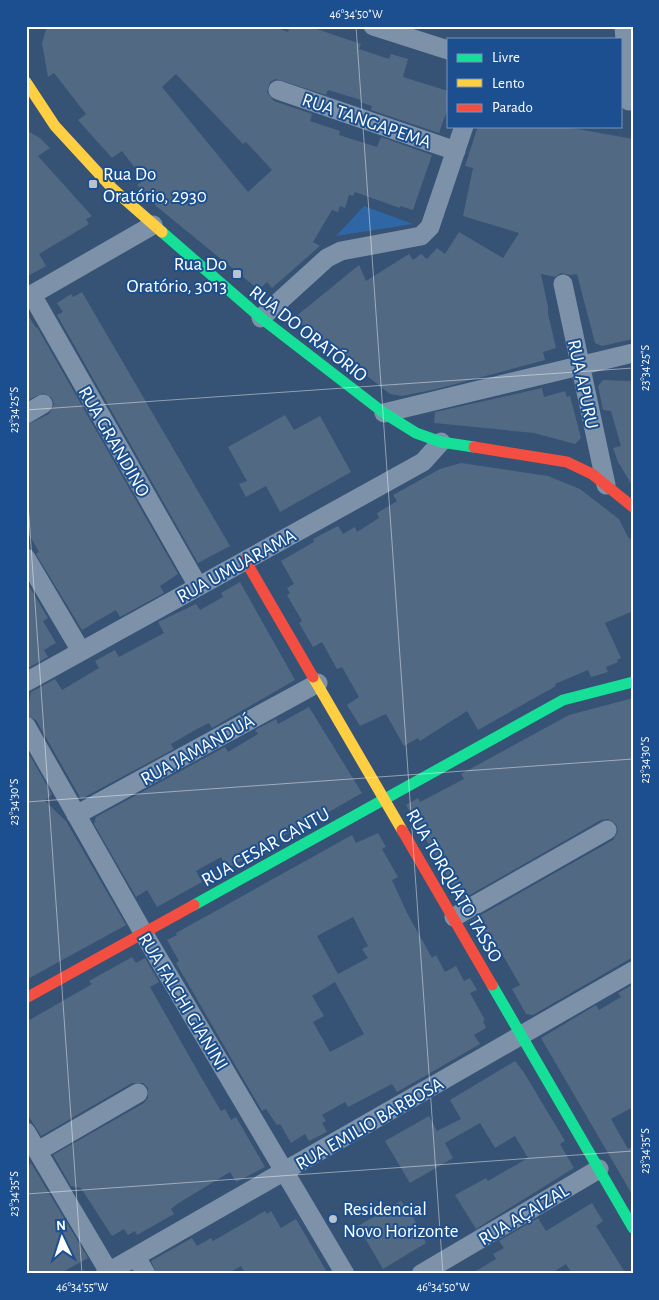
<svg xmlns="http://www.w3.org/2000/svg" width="659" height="1300" viewBox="0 0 659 1300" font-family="'Alegreya Sans',sans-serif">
<rect width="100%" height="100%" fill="#365274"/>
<path fill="#2f66a5" d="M364,206l49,18 -77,12z"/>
<path fill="#526984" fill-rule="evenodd" d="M47,26h224l17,6 2,-6h18l53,18 -2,5 30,10 2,-5 17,5 -5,18 45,14v17l-9,25 -68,-23 1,-4 -12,-4 1,-2 -33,-10 -2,5 -50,-16 -6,3 -3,10 7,9 38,13 -2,7 30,10 -1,4 38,12 4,-10 51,18 -19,55 -13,-4v2l-45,-16 -2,4 -4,-1 -4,13 -5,-2 -2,6 -6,-2 -19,32 7,4 -48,42 -5,-6 -8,8 -103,-84 -19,-21 7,-5 -22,-29 -10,7 -34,-38 8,-6 -32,-41 -6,4 -6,-34zM176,74l67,70 3,-2 26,28 -24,22 -86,-105z
M478,126h83l72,13v200l-31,7 -7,-3 -18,-69 -7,1 -9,-2 -6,4 -14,-3 7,33v7l8,34 -13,4 2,8 -108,29 -35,7 -12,-2 -96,-76 65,-53 7,16 43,-27 4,6 8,-6 6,5 10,-11 8,6 14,-22 44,26 16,-25 -56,-17 10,-48 -8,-2z
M26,130l14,8 10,10 -12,8 54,60 -6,3 3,5 -50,30 7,12 -20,11z
M82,292l148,254 -32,17 -141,-248 6,-3 -6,-9 14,-9 2,3z
M26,312l10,16 1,-1 141,247 -18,12 4,7 -44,24 -4,-7 -34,20 -46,-76 3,-2 -13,-23v-104l23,-11 5,-10 -2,-6 -9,-5 -17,8z
M603,380l30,1v106l-15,-25 -5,-14 8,-2 -10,-35 -8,-1 -5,-24z
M542,388l2,9 21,-6 2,6 3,-1 11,42 -6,6 -41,-11 -100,-10 1,-11z
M285,415l9,15 26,-14 31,56 -71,40 -14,-26 -20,11 -7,-13 8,-3 -19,-34z
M461,463l87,13 32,13 39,30 9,18 5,4v70l-28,12 16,35 -4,2 1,2 -12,5 2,5 -17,5 -3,-7 -33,14 1,2 -78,44 -11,-19 -47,30 -2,-3 -14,8 -18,-32 -26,12 -13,-21 12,-8 -17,-30 -5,2 -15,-27 -9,5 -14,-24 3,-2 -15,-26 3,-2 -3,-5 7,-4 -13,-23 33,-19 -1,-3 25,-13 5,8 12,-7 2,5 22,-14 -2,-5 20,-12 -4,-6 47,-26z
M26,581l22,37 -5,3 13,22 -12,7 4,7 -22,12z
M240,582l55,98 -83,48 -3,-5 -12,6 -26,15 3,5 -93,50 -45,-79 -10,-5 5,-23 24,-13 7,11 37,-22 -4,-7 20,-11 4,7 45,-24 -6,-11 38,-18 4,6 23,-13 -2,-4z
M633,698v259l-100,58 -7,-1 -14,-25 8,-4 -19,-33 -8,4 -21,-36 141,-80 5,-9 -2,-7 -8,-5 -7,1 -140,80 -55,-95 12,-7 2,4 44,-23 -3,-5 108,-59z
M309,707l53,86 -42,24 -1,-2 -92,54 -6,-12 -25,14 6,11 -45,25 -10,-17 -11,7 -42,-73 2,-7 129,-70 3,5 30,-18 -3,-4 21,-11 2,5z
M26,749l26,45 -7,7 21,20 60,104 -100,55z
M378,833l8,14 -4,2 16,28 -6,3 15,33 25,45 4,-3 9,17 11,-6 8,15 6,-3 7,12 -7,3 15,27 -2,1 3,7 -12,7 6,9 -55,32 -28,16 -5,-8 -44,23 -3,-5 -23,13 4,6 -4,2 5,9 -18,9 -4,-7 -14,9 -11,-19 -3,1 -11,-16 -4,2 -86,-148 3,-2 -12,-21 10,-5 -1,-2 176,-98 4,8zM353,917l15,29 -6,3 6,9 -30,16 -21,-38zM335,982l29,52 -34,18 -17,-30 11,-6 -12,-20z
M132,957l4,6 9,-5 14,24 -9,5 51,90 20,34 4,-2 6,11 5,-3 29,50 -29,15 -6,-10 -53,32 -6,5 3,5 -37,21 -2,-4 -7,4 -4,-6 -12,7 -31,-48 -10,-2 -18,-31 91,-52 4,-5v-10l-5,-5h-11l-91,53 -15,-24v-90l66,-38 -3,-3z
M632,985l1,122 -22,12 17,30 5,-3v50l-92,-158 55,-33 3,5 22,-13 -3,-4z
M515,1061l8,10 42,70 -5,3 14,24 -98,61 -21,-34 31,-17 2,3 40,-23 -13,-22 -20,12 -15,-25 -35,20 8,15 -43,25 -25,-42 44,-25 8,15 24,-12 -11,-19z
M31,1163l57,95 -29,16h-33v-108z
M401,1201l9,15 2,-1 14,28 -43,26 -25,-43z
M592,1203l11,18 -7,5 30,48h-54l-6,-10 -16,10h-79l25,-15 -3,-5 11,-6 -5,-7 39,-23 8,13z
M265,1211l2,3 4,-3 10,17 15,-9 32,55h-82l-5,-8 -14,8h-70l-6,-13 41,-23 5,8 14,-8 2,3z"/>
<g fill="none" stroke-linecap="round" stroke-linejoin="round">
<path stroke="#7d92a8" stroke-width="19" d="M373,26l75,24
M624,26l5,75
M278,90l178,61
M563,284l43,201
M32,295l166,291
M26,298l127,-73
M261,318l66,-60 14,-7 80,-15 9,-9 34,-101
M384,413l249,-60
M26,414l17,-10
M26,558l55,93
M26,682l397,-220 18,-20
M26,726l118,208 201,340
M76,815l242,-132
M454,917l153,-87
M26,1132l83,140
M38,1151l100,-58
M136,1257l10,17
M105,1274l528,-303
M421,1274l178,-105"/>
<path stroke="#16e098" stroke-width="11" d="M162,232l99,86 123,95 32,20 25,9 33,5
M194,905l369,-205 70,-18
M492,985l141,243"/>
<path stroke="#ffcf43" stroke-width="11" d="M26,82l29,44 58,63 49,43
M313,677l89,153"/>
<path stroke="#f24e42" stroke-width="11" d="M474,447l93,15 25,12 41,33
M245,560l68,117
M402,830l90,155
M26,998l168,-93"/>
</g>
<path fill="none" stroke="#fff" stroke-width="1" stroke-opacity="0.45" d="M356,26l87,1248M26,410l607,-42M26,474l56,800M26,802l607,-43M26,1194l607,-43"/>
<g fill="#b9c2ce" stroke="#1b4f8f" stroke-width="2">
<rect x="88" y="179" width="10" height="10" rx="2.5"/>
<rect x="232" y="269" width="10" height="10" rx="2.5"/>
<circle cx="333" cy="1219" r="5"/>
</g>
<g text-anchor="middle" stroke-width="4" stroke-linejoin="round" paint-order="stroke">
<g font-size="19" fill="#fff" stroke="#1b4f8f">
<text transform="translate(367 120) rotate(19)" y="7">RUA TANGAPEMA</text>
<text transform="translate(309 333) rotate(38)" y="7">RUA DO ORATÓRIO</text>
<text transform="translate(584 384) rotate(78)" y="7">RUA APURU</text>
<text transform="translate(115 441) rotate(60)" y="7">RUA GRANDINO</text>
<text transform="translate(236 565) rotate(-29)" y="7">RUA UMUARAMA</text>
<text transform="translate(197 749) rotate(-29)" y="7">RUA JAMANDUÁ</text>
<text transform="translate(265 846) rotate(-29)" y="7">RUA CESAR CANTU</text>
<text transform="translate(455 885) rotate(60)" y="7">RUA TORQUATO TASSO</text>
<text transform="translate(184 1001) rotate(59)" y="7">RUA FALCHI GIANINI</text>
<text transform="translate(369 1123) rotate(-30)" y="7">RUA EMILIO BARBOSA</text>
<text transform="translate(523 1214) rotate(-31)" y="7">RUA AÇAIZAL</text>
</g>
<g font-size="19" fill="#fff" stroke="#1b4f8f" text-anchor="start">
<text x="103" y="180">Rua Do<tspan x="103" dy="22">Oratório, 2930</tspan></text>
<text x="227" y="270" text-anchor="end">Rua Do<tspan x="227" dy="22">Oratório, 3013</tspan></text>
<text x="343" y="1215">Residencial<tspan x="343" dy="22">Novo Horizonte</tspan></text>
</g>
</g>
<rect width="659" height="1300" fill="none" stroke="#1b4f8f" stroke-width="55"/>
<rect x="447" y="38" width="175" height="90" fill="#1b4f8f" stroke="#7695bc"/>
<rect x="457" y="54" width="25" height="8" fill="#16e098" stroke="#7695bc"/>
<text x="492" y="62" font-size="15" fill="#ffffff">Livre</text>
<rect x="457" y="79" width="25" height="8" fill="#ffcf43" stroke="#7695bc"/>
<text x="492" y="88" font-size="15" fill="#ffffff">Lento</text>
<rect x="457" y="104" width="25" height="8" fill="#f24e42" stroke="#7695bc"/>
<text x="492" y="112" font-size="15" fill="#ffffff">Parado</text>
<g transform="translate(62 1238) rotate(356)" stroke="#1b4f8f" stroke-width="4" paint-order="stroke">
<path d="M0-4L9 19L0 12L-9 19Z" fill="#ffffff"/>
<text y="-8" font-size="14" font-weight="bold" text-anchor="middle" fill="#ffffff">N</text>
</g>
<rect x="28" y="28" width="604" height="1244" fill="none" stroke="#fff" stroke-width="2"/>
<g font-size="12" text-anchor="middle" fill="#fff">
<text x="356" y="18">46°34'50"W</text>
<text transform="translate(645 368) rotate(-90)" y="4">23°34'25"S</text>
<text transform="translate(14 410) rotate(-90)" y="4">23°34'25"S</text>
<text transform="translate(645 760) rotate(-90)" y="4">23°34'30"S</text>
<text transform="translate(14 802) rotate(-90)" y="4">23°34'30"S</text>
<text transform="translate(645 1151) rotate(-90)" y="4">23°34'35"S</text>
<text transform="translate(14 1194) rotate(-90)" y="4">23°34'35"S</text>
<text x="82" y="1291">46°34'55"W</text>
<text x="443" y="1291">46°34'50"W</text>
</g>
</svg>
